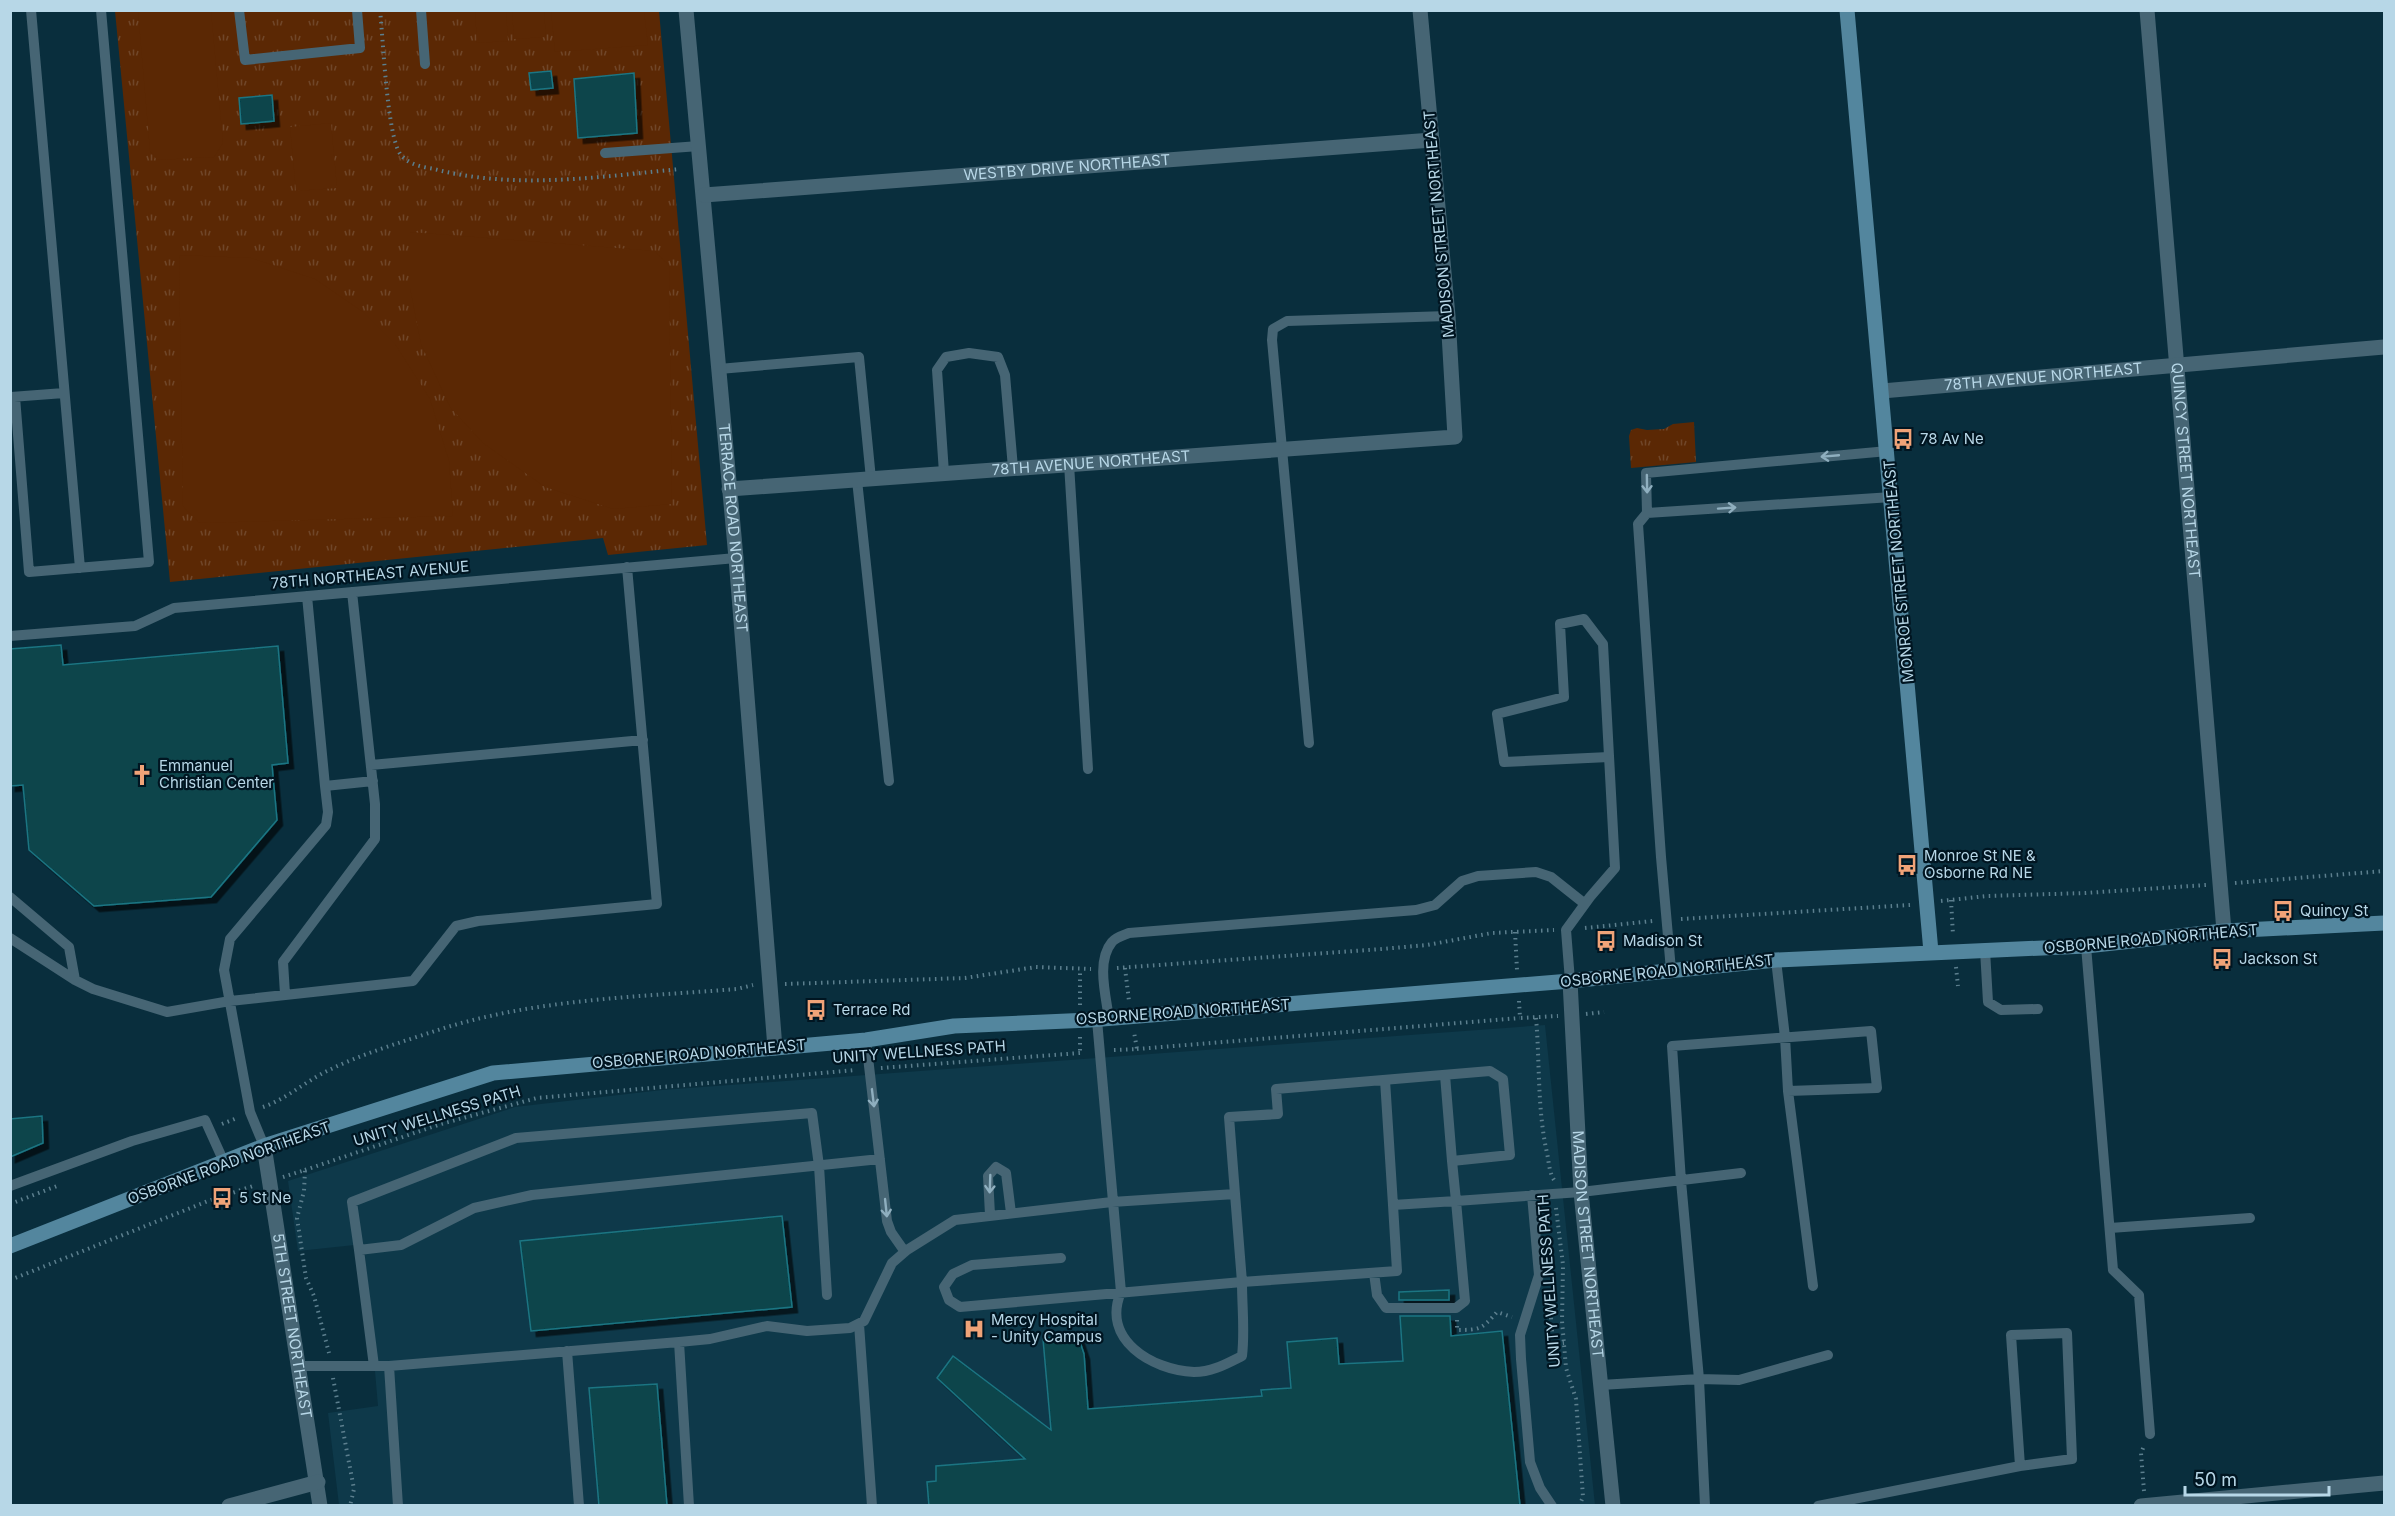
<svg xmlns="http://www.w3.org/2000/svg" width="2395" height="1516" viewBox="0 0 2395 1516" font-family="Inter,sans-serif">
<defs>
<pattern id="grass-tufts" width="24" height="20" patternUnits="userSpaceOnUse" patternTransform="scale(1.5)"><rect width="24" height="20" fill="#5b2804"/><path d="M3 7l-1-3M5 7V3M7 7l1-3M15 17l-1-3M17 17v-4M19 17l1-3" fill="none" stroke="#704629"/></pattern>
<filter id="shadow"><feDropShadow dx="5.5" dy="5.5" stdDeviation="0" flood-color="#0009"/></filter>
</defs>
<rect width="100%" height="100%" fill="#092e3d"/>
<path fill="#0e394a" d="M1545,1025l50,480h-1256l-11,-92 50,-7 -14,-162 -66,7 -10,-70 227,-74 147,-17z"/>
<path fill="url(#grass-tufts)" d="M115,11h544l48,534 -99,10 -5,-17 -433,44z
M1694,422l2,40 -65,6 -2,-32 2,-6 6,-2 10,2 17,-1 9,-5z"/>
<path fill="#5b2804" d="M138,11h73l12,132 -9,14 -57,3 -7,-9z
M475,11h31l2,30 -31,2z
M512,11h32l2,26 -32,2z
M551,11h93l4,34 -93,7z
M331,123l6,65 -41,3 -6,-64z
M410,232l245,19 14,15 3,238 -59,5 -68,-22 -62,-44 -33,-36 -29,-63 -11,-56z
M179,255l72,3 64,21 48,33 32,32 35,55 19,62 4,55 -254,7 -16,-17z"/>
<path fill="#07444c" stroke="#1c7582" stroke-width="1.5" filter="url(#shadow)" d="M551,71l2,17 -22,2 -2,-17z
M634,73l3,60 -59,5 -4,-59z
M272,95l2,26 -33,3 -2,-26z
M61,645l2,20 215,-19 10,117 -16,2 5,55 -66,77 -117,9 -65,-56 -6,-65 -13,1v-137z
M42,1116l1,27 -33,14v-38z
M782,1216l10,91 -261,24 -11,-90z
M1449,1290v10h-50v-8z
M1400,1316h50l1,20 51,-5 18,175h-591l-2,-24 9,-1v-15l89,-7 -88,-81 16,-22 98,74 -8,-91 34,-6 7,21 4,55 174,-13 -1,-6 30,-2 -4,-46 50,-4 2,26 64,-3z
M657,1384l10,122h-68l-10,-118z"/>
<g fill="none" stroke-linecap="round" stroke-linejoin="round">
<path stroke="#5c7f8e" stroke-width="4" stroke-dasharray="1.5 4.5" stroke-linecap="butt" d="M380,10c3,26 7,129 21,145 8,10 22,12 33,14 81,21 163,8 246,0
M2235,883l149,-12
M1951,900l2,35
M1941,901l46,-5 98,-3 121,-8
M1681,919l229,-14
M1585,928l68,-7
M1515,932l2,38
M1956,967l2,19
M1117,968l265,-19 45,-4 65,-12 62,-3
M1125,968l4,33
M785,984l180,-6 71,-11 55,2
M1519,1001l1,17 38,-2
M1080,1005v-35
M1586,1014l18,-2
M1536,1018c4,45 1,90 11,135 2,9 2,19 7,27
M1080,1037v16
M1137,1049l383,-31
M1114,1050l23,-1 -3,-17
M881,1068l199,-15
M263,1107c23,-8 42,-25 64,-36 34,-17 75,-29 111,-41 96,-31 199,-33 299,-41l16,-4
M222,1124l15,-6
M305,1170l136,-46 96,-26 319,-28
M283,1177l22,-7 -1,21 -7,27 9,60 8,18 15,57
M10,1204l47,-18
M1556,1208l7,57 -1,56 4,47 10,31 7,98 -4,9
M10,1280l198,-79 48,-16
M1545,1306l5,-1 3,39 11,-1
M1457,1320v10c23,0 25,-1 40,-18l15,5
M333,1378l21,111 -4,17
M2144,1491l-3,-38 3,-7"/>
<path stroke="#466574" stroke-width="10" d="M31,10l49,558
M239,10l6,50 115,-12 -3,-38
M421,10l4,54
M605,153l94,-7
M719,369l140,-12 12,122
M11,397l53,-4
M15,397l14,175 120,-10 -48,-552
M1069,464l19,305
M944,473l-7,-103 9,-13 23,-4 29,4 7,18 8,93
M857,480l32,301
M1647,513l245,-16
M307,596l18,190
M10,636l125,-10 39,-18 562,-50
M1309,743l-37,-403 1,-11 14,-8 161,-5
M371,765l272,-25
M10,897l59,50 6,33
M10,938l65,42 18,9 74,23 63,-11 183,-20 43,-55 22,-5 179,-17 -30,-337
M2086,946l27,324 26,25 11,139
M1985,950l3,52 13,8 37,-1
M1776,960l9,77 3,54 25,195
M1671,970l-10,-113 -23,-333 9,-11 -1,-40 242,-22
M1570,981l-4,-51 24,-33 25,-29 -12,-224 -19,-25 -24,5 4,73 -67,17 7,48 105,-5
M285,994l-2,-32 92,-123v-35l-23,-212
M1109,1019c-3,-23 -13,-58 3,-77 4,-5 12,-7 17,-9l287,-23 19,-5 27,-24 16,-5 58,-4 15,5 34,27
M866,1040l21,181 4,11 14,20
M1445,1075l7,86
M1385,1080l8,125
M1788,1091l89,-3 -6,-57 -199,15 9,135 18,198 40,1 89,-25
M264,1146l-14,-34 -26,-142 6,-31 96,-114 2,-13 -3,-26 48,-5
M10,1186l122,-45 73,-21 19,42
M1532,1195l7,80 -19,60 1,24 9,103 10,26 12,18
M990,1215l-2,-39 8,-9 10,6 5,40
M2110,1228l140,-10
M359,1250l-7,-48 164,-64 296,-25 7,53 8,129
M1061,1258l-89,7 -19,9 -9,13 5,13 11,7 282,-25c0,26 3,49 0,74 -16,8 -30,16 -48,16 -43,-2 -93,-33 -73,-80l-24,-272
M1374,1273l3,22 9,13h70l9,-7 -9,-100 125,-9 160,-19
M859,1324l13,182
M679,1342l10,164
M567,1351l12,155
M297,1366h92l290,-24 31,-3 57,-13 40,5 43,-3 14,-7 28,-58 15,-13 48,-30 157,-18 123,-8 -6,-77 49,-3 -2,-25 214,-18 13,8 7,76 -58,6 4,40 -63,4 4,66 -155,11 -7,-88
M374,1366l-15,-116 42,-5 73,-37 58,-13 348,-36
M389,1366l9,140
M1601,1385l98,-6 6,127
M1818,1506l202,-40 52,-7 -5,-126 -56,2 9,131"/>
<g stroke="#466574" stroke-width="15">
<path id="s1" d="M686,10l50,548 39,490"/>
<path id="s2" d="M2147,10l77,921"/>
<path id="s3" d="M704,195l728,-55"/>
<path id="s4" d="M1882,391l502,-44"/>
<path id="s5" d="M729,489l726,-52 -7,-121 -28,-306"/>
<path id="s6" d="M1570,981l11,211 32,314"/>
<path id="s7" d="M264,1146l56,360"/>
<path d="M229,1506l89,-24"/>
<path d="M2141,1506l243,-23"/>
</g>
<path stroke="#53869e" stroke-width="15" d="M1847,10l84,942
M10,1246l254,-100 229,-73 373,-33 88,-14 136,-6 480,-39 206,-21 310,-14 138,-15 160,-8"/>
</g>
<defs><path id="oneway-shaft" d="M-6 0H5M1.5-3L5.5 0L1.5 3" fill="none" stroke-width="1.6" stroke-linecap="round" stroke-linejoin="round" transform="scale(1.5)"/></defs>
<g stroke="#8fafbf">
<use href="#oneway-shaft" transform="translate(1830 456) rotate(175)"/>
<use href="#oneway-shaft" transform="translate(1647 484) rotate(89)"/>
<use href="#oneway-shaft" transform="translate(1727 508) rotate(-4)"/>
<use href="#oneway-shaft" transform="translate(873 1098) rotate(83)"/>
<use href="#oneway-shaft" transform="translate(990 1184) rotate(92)"/>
<use href="#oneway-shaft" transform="translate(886 1208) rotate(84)"/>
</g>
<defs>
<symbol id="bus-bare" viewBox="-9 -9 18 18"><path d="M-5-6H5V4H4V6H2V4H-2V6H-4V4H-5ZM-3.5-4V0h7V-4ZM-3.5 1.2v1.5H-2V1.2ZM2 1.2v1.5H3.5V1.2Z" fill="#f0a378" stroke="#001521" stroke-width="2.5" paint-order="stroke"/></symbol>
<symbol id="church-bare" viewBox="-9 -9 18 18"><path d="M-1.2-6h2.4v3.5h3.3v2.4h-3.3V6h-2.4V-.1h-3.3v-2.4h3.3Z" fill="#f0a378" stroke="#001521" stroke-width="2.5" paint-order="stroke"/></symbol>
<symbol id="hospital-bare" viewBox="-9 -9 18 18"><path d="M-5-5h3v3.5h4V-5h3V5h-3V1.5h-4V5h-3Z" fill="#f0a378" stroke="#001521" stroke-width="2.5" paint-order="stroke"/></symbol>
</defs>
<g fill-rule="evenodd">
<use href="#bus-bare" x="1888" y="424" width="30" height="30"/>
<use href="#church-bare" x="127" y="760" width="30" height="30"/>
<use href="#bus-bare" x="1892" y="850" width="30" height="30"/>
<use href="#bus-bare" x="2268" y="896" width="30" height="30"/>
<use href="#bus-bare" x="1591" y="926" width="30" height="30"/>
<use href="#bus-bare" x="2207" y="944" width="30" height="30"/>
<use href="#bus-bare" x="801" y="995" width="30" height="30"/>
<use href="#bus-bare" x="207" y="1183" width="30" height="30"/>
<use href="#hospital-bare" x="959" y="1314" width="30" height="30"/>
</g>
<g text-anchor="middle" stroke-width="4.5" stroke-linejoin="round" paint-order="stroke">
<g font-size="15" fill="#b7d7e7" stroke="#001521">
<text dy="5" stroke="none"><textPath href="#s3" startOffset="364">WESTBY DRIVE NORTHEAST</textPath></text>
<text transform="translate(1439 224) rotate(-95)" y="5">MADISON STREET NORTHEAST</text>
<text dy="5" stroke="none"><textPath href="#s4" startOffset="162">78TH AVENUE NORTHEAST</textPath></text>
<text dy="5" stroke="none"><textPath href="#s5" startOffset="363">78TH AVENUE NORTHEAST</textPath></text>
<text dy="5" stroke="none"><textPath href="#s2" startOffset="462">QUINCY STREET NORTHEAST</textPath></text>
<text dy="5" stroke="none"><textPath href="#s1" startOffset="520">TERRACE ROAD NORTHEAST</textPath></text>
<text transform="translate(1899 571) rotate(-95)" y="5">MONROE STREET NORTHEAST</text>
<text transform="translate(370 575) rotate(-5)" y="5">78TH NORTHEAST AVENUE</text>
<text transform="translate(2151 939) rotate(-5)" y="5">OSBORNE ROAD NORTHEAST</text>
<text transform="translate(1667 971) rotate(-6)" y="5">OSBORNE ROAD NORTHEAST</text>
<text transform="translate(1183 1012) rotate(-4)" y="5">OSBORNE ROAD NORTHEAST</text>
<text transform="translate(919 1052) rotate(-4)" y="5">UNITY WELLNESS PATH</text>
<text transform="translate(699 1054) rotate(-5)" y="5">OSBORNE ROAD NORTHEAST</text>
<text transform="translate(437 1116) rotate(-17)" y="5">UNITY WELLNESS PATH</text>
<text transform="translate(229 1163) rotate(-20)" y="5">OSBORNE ROAD NORTHEAST</text>
<text dy="5" stroke="none"><textPath href="#s6" startOffset="264">MADISON STREET NORTHEAST</textPath></text>
<text transform="translate(1549 1281) rotate(-94)" y="5">UNITY WELLNESS PATH</text>
<text dy="5" stroke="none"><textPath href="#s7" startOffset="182">5TH STREET NORTHEAST</textPath></text>
</g>
<g font-size="15" fill="#b7d7e7" stroke="#001521" text-anchor="start">
<text x="1920" y="444">78 Av Ne</text>
<text x="159" y="771">Emmanuel<tspan x="159" dy="17">Christian Center</tspan></text>
<text x="1924" y="861">Monroe St NE &amp;<tspan x="1924" dy="17">Osborne Rd NE</tspan></text>
<text x="2300" y="916">Quincy St</text>
<text x="1623" y="946">Madison St</text>
<text x="2239" y="964">Jackson St</text>
<text x="833" y="1015">Terrace Rd</text>
<text x="239" y="1203">5 St Ne</text>
<text x="991" y="1325">Mercy Hospital<tspan x="991" dy="17">- Unity Campus</tspan></text>
</g>
</g>
<rect width="2395" height="1516" fill="none" stroke="#b7d7e7" stroke-width="24"/>
<path d="M2185 1486v9h144v-9" fill="none" stroke="#b7d7e7" stroke-width="3"/>
<text x="2194" y="1486" font-size="18" fill="#b7d7e7" stroke="#001521" stroke-width="4.5" paint-order="stroke">50 m</text>
</svg>
